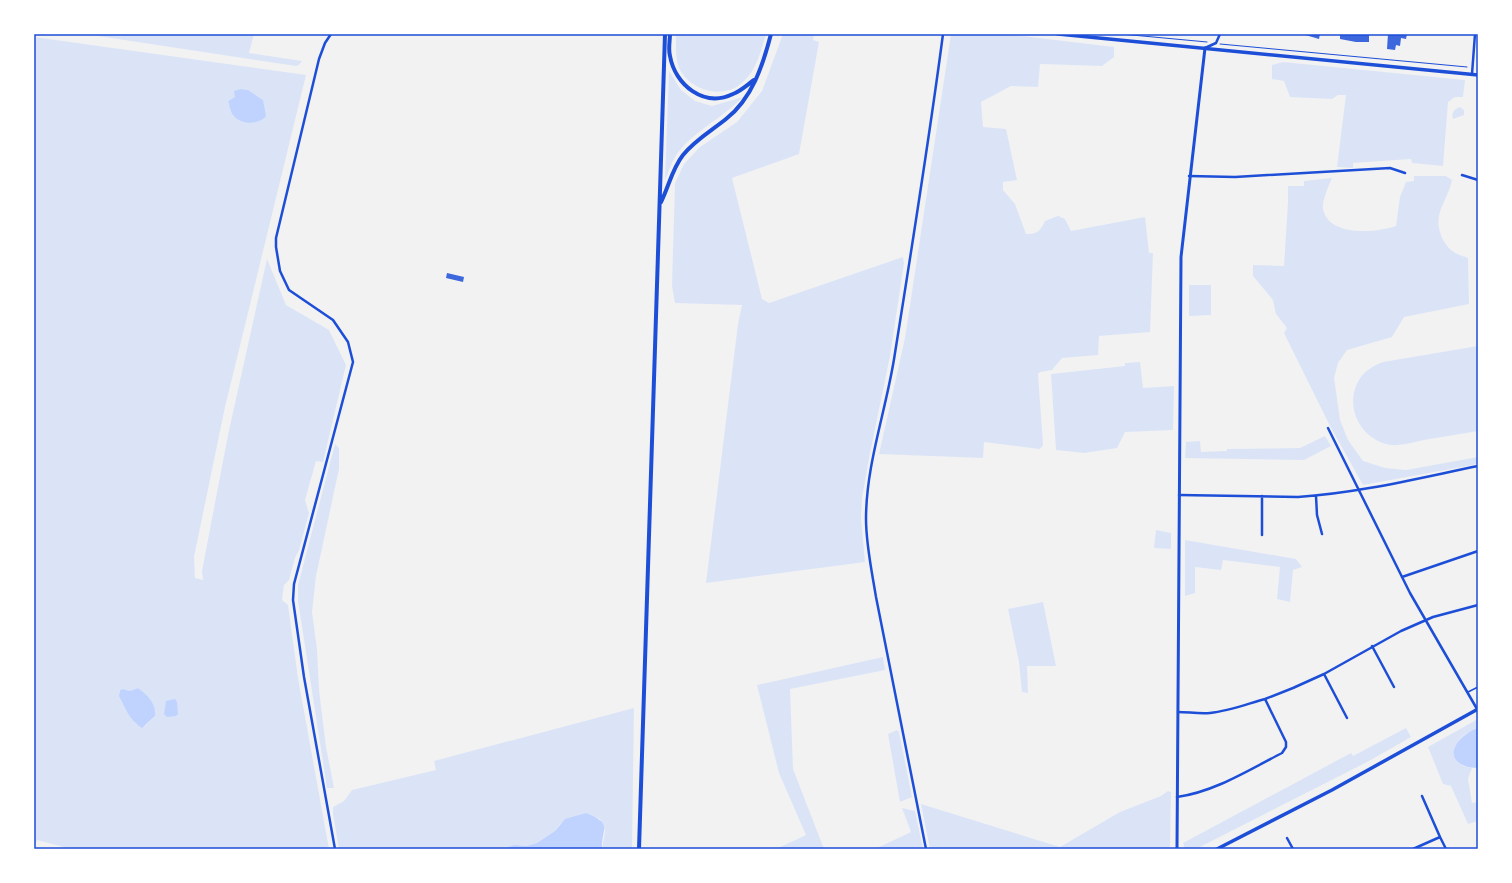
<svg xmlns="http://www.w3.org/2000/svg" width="1512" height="883" viewBox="0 0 1512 883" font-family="'Fira Sans',sans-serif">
<rect width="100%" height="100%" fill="#f2f2f2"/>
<path fill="#dbe4f7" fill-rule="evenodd" d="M85,34h169l-5,19 53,8 -3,4 -3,1z
M676,34h90c-5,16 -9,35 -22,47 -19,20 -54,10 -65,-13 -4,-11 -3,-23 -3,-34z
M783,34h31l-1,6 6,2 -20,112 -67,24 30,121 7,4 134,-46 1,6 -14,93 -20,97 -8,45 -1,20 4,44 -159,21 32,-259 4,-19 -67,-2 -3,-17 3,-103 9,-19 16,-17 37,-25 25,-31z
M951,34h55l108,13v10l-12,9 -62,-2 -2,23 -27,-1 -30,16 2,25 23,2 11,51 -14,2v8l12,14 11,30c12,0 14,-3 19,-13l13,-5 7,3 6,12 74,-14 4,36h4l-3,79 -51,4 -1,19 -36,3 -10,12 -12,2 -2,2 5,71 -2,3 -2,1 -55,-7 -1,16 -104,-4 26,-116z
M34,37l272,38 -81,332 -31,150 1,21 8,2 -1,-9 26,-136 39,-176 19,46 43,25 17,35 -23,97 -7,-1 -11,39 4,13 -10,37 -4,8 -6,22 -5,5 -2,15 6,5 10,73 31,171h-258l-34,-9 -3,9zM241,89l7,1 15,10 -34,5 -1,-4 7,-4zM138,688c12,8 16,14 17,28l-10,10 -9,-2c-5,-7 -19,-25 -16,-34l3,-1 7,2z
M1283,62l182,18 -2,17h-8l-7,5 -5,64 -31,-3 -1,-4 -58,4v5l-16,-1 9,-72h-8l-6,4 -42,-2 -6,-16 -12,-2v-14z
M669,71l12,19 14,11 17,5 31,-9c-20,21 -53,36 -68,60 -4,7 -7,16 -10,23z
M1460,107l4,3v5l-11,4c-2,-6 1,-10 7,-12z
M1414,176h32l6,4c-2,10 -7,19 -11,29 -6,14 -1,31 10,41 4,4 12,6 17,8l1,46 -65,13 -12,20 -45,13 -9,13 -4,15 6,42 8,20 15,21 22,7 21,2 72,-13v7l-115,21 -33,-59 -46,-93 3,-5 -11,-14 -3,-14 -20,-24v-11l31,1 4,-64v-16h16v-5l28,-3c-3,7 -10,23 -9,30 4,29 53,25 73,18l4,-29 6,-15 8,-1z
M1189,285h22v30l-22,1z
M1478,346v85c-18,3 -36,6 -54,9 -10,2 -23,6 -33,5 -30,-4 -48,-39 -32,-65 5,-9 14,-14 24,-18z
M1140,362l3,26 31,-2 -1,44 -48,2 -8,16 -33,5 -28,-3 -5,-76 74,-8v-3z
M1325,436l6,10 -27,14 -119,-2 1,-16 14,-1 1,11 26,-1v-2l73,-1z
M335,444l4,4v21l-23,107 -4,36 5,37 2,41 7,57 8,41h-7l-29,-187v-16z
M1156,530l15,3v16l-17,-1z
M1185,540l111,19 6,8 -9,3 -3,32 -13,-3 3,-32 -57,-7 -2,10 -26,-3v26l-10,3z
M1043,602l13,64h-29l1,27 -6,-1 -3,-30 -11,-53z
M883,657l2,13 -95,19 3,80 31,80h-48l30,-14 -27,-62 -22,-88z
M634,708l-2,141h-30l3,-18 -5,-12 -14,-6 -26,11 -5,7 -18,12 -10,3 -13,-1 -6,2 -2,2h-167l-6,-35v-7l11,-6 8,-11 84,-20 -2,-9z
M1478,719v9c-5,2 -10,4 -14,7 -8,6 -15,23 -4,29 3,3 8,3 12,4l-4,11 4,24 6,-1v19l-10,3 -17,-38 -8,-2 -15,-37z
M1406,728l5,9 -42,24 -173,88h-11l-2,-6 168,-90 2,3z
M897,730l2,2 13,65 -12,5 -12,-68z
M1168,791l3,1 -1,57h-240l-9,-45 139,43 60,-35 41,-16z
M902,808l13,3 8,38h-48l36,-17z"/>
<path fill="#bfd3fe" d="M241,89l7,1 15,10 3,16c-7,9 -25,9 -32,0 -4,-4 -4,-10 -6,-15l7,-4 -1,-6z
M138,688c10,7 18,15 17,28l-13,12c-12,-7 -17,-20 -23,-32l1,-6 3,-1 7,2z
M175,699l2,3 1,12 -2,2 -9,1 -3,-3 2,-13z
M1478,728v40c-38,-1 -26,-31 0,-40z
M586,813c28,11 15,15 16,36h-96l2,-2 6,-2 13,1 10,-3 18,-12 10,-12z"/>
<path fill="#3d67dc" d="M1302,34h18l-1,5z
M1340,34h29v8h-13l-16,-3z
M1388,34h19l-1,5 -5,-1 -1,8 -4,-1 -1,5 -8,-1z
M447,273l17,4 -1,5 -17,-4z"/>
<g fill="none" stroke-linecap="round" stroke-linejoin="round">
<path stroke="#1d4ed8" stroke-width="1" d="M1121,34l86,8
M1220,44l247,23"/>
<path stroke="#1d4ed8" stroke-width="1.5" d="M1468,692l10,-5"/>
<path stroke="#1d4ed8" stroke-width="2.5" d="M331,34l-6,9 -6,16 -43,179v9l4,24 9,19 44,30 15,22 5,20 -59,222 -1,16 11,77 31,172
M1205,48l11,-5 4,-9
M1472,74l3,-40
M1462,175l16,5
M1189,176l46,1 155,-9 15,5
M1328,428l82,165 67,116
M1179,495l119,2c61,-4 121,-19 180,-31
M1262,496v39
M1316,496l1,19 5,19
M1402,577l76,-26
M1372,646l22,41
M1178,712c10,0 21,2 32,1 19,-2 37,-9 55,-14
M1347,718l-23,-44 77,-43 32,-14 45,-12
M1422,796l18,41
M1177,797c37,-5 72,-27 105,-44l4,-6v-5l-21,-43 28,-11 31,-14
M1287,838l6,11
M926,849l-50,-252c-4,-25 -10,-52 -10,-78 0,-56 21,-111 29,-166 17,-106 34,-212 48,-319
M1413,849l27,-12 6,12"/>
<path stroke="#1d4ed8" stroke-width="3" d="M1177,849l4,-592 24,-209"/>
<path stroke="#1d4ed8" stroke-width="3.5" d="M1058,34l420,41
M1217,849l115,-59 146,-81"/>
<path stroke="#1d4ed8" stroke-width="4" d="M670,34c0,7 -2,15 0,22 5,29 34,52 63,38 8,-3 14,-9 21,-14
M661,202c8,-16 11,-33 22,-47 12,-15 28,-24 43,-36 26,-20 37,-54 45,-85
M639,849l26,-815"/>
</g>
<rect width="1512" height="883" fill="none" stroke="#ffffff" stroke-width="70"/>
<rect x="35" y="35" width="1442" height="813" fill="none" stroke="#1d4ed8" stroke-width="1.5"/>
</svg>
